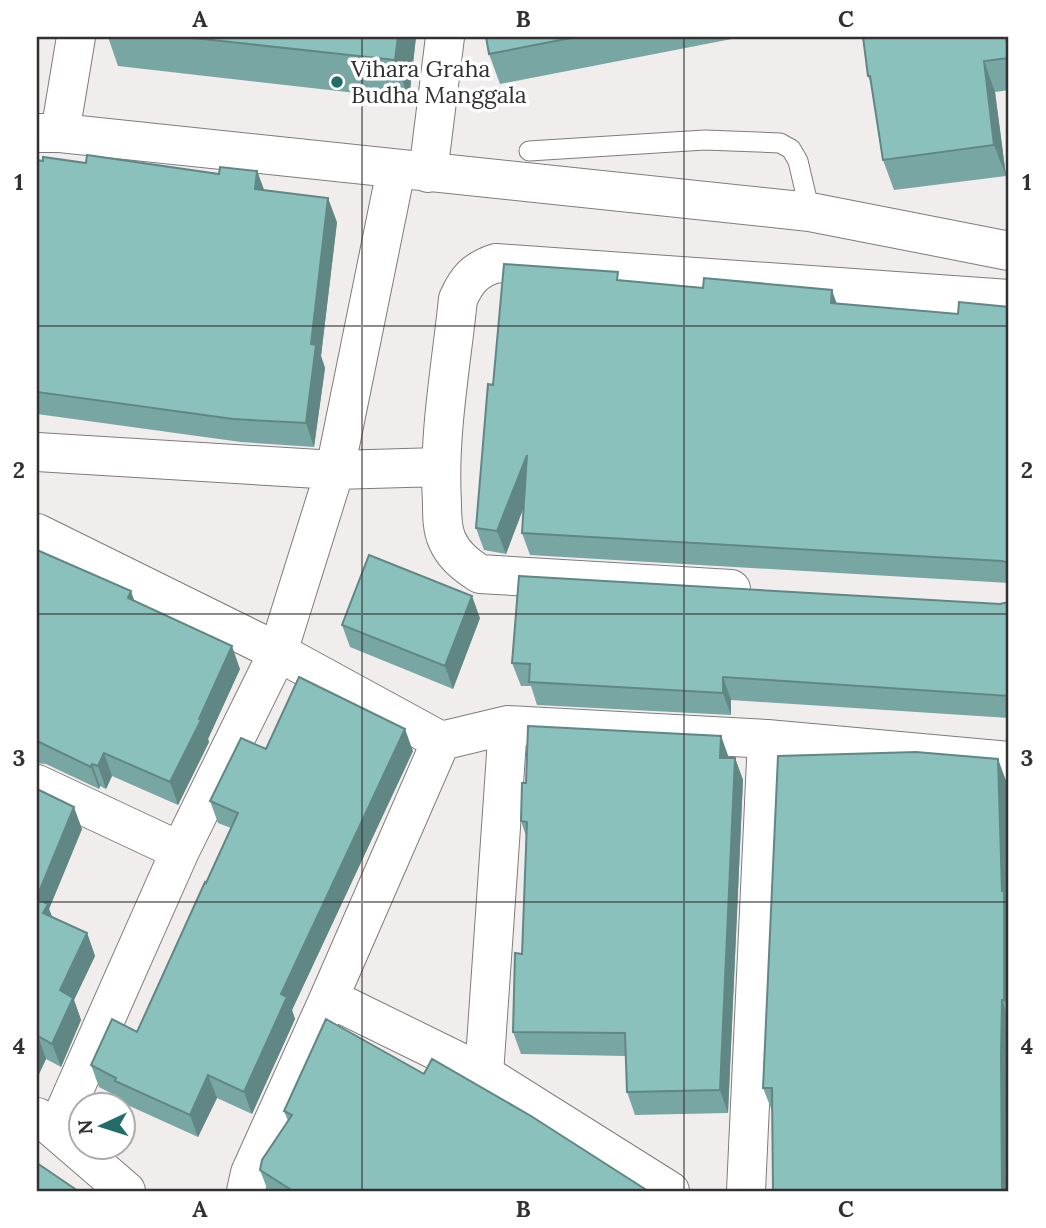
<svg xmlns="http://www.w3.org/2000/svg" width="1046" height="1228" viewBox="0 0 1046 1228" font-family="Lora,serif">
<rect width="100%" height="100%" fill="#f2eded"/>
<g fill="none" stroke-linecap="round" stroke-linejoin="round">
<defs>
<path id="service" d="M529,151l176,-11 75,3 11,6 7,12 12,51"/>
<path id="minor" d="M37,133h23l750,79 199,39
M60,133l16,-96
M428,173l17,-136
M37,452l298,18 105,-3
M37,533l241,119 163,89 67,-16 259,14 242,22
M731,589l-251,-15c-14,-9 -26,-18 -33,-34 -5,-11 -5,-25 -5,-37 -4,-68 9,-136 16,-204 9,-20 17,-29 38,-36l513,36
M37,784l143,67
M329,998l155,76 186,117
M484,1074l24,-349
M37,1117l9,5 80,69
M56,1131l124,-280 98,-199 57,-182 61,-300
M246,1191l4,-18 79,-175 112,-257
M746,1191l21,-452"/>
</defs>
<use href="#service" stroke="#807b7b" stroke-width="21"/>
<use href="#minor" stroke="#807b7b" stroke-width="40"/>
<use href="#service" stroke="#fff" stroke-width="19"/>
<use href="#minor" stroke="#fff" stroke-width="38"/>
</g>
<path fill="#78a6a3" d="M108,37h308l-7,62 -291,-33z
M486,37h256l-242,47 -11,-30z
M1009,37v53l-14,2 11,84 -112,14 -11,-30 -11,-74 -4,-10z
M37,160l182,14 38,-3 7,19 73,32 -16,134 4,12 -11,79 -73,-5 -204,-28z
M621,280l216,24 121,10 51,-7v276l-479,-28 -8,-22 1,-25 -17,46 -22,-4 -8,-22 17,-143z
M37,550l98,51 105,68 -32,70 1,3 -31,63 -66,-29 -6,13 -6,-3 -1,3 -53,-25 -9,-1z
M1009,602v116l-278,-18v15l-194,-10 -6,-19h-10l-9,-23z
M480,618l-27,71 -103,-42 -8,-22z
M721,736l8,22h6l8,22 -15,333 -93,2 -8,-23 -1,-36 -105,-2 -8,-22 9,-78 4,-118 -5,-15 5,-38z
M266,749l147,2 -121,259 3,9 -43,95 -35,-16 -19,39 -75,-34 -1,-4 -23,-12 -8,-22 46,-33 94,-204 -13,-5 -8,-22z
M1007,783l2,79v329l-237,-80 -9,-23z
M37,789l45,40 -33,80 3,8 35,16 8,23 -21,44 7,20 -20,47 -15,-8 -7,15 -2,-2z
M424,1074l224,117h-380l-8,-21 28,-49 -4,-10z"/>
<path fill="#618784" d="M398,37h18l-7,62 -14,-39z
M1006,37h3v23v-2z
M984,61l11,31 11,84 -12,-31z
M257,171l9,24 -11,-6z
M328,198l9,24 -16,134 4,12 -11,79 -8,-24 5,-79z
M832,290l8,23 -9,-10z
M527,455l8,23 -29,76 -9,-23z
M131,591l8,23 -11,-16z
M472,596l8,22 -27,71 -8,-23z
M232,646l8,23 -32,70 1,3 -31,63 -8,-23z
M723,677l8,23v15l-8,-22z
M405,729l8,22 -121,259 3,9 -43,95 -8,-22 37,-98z
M721,736l8,23 -9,-1z
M104,753l8,23 -6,13 -8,-23z
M735,758l8,22 -15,333 -8,-23z
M998,759l9,24 2,79v151l-5,-13z
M92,764l8,22 -1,3 -8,-22z
M74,807l8,22 -33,80 7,17 -4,9 -15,-34v-4z
M87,933l8,23 -21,44 7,20 -20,47 -9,-23 8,-54z
M1002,1000l7,18v173h-7l-1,-136z
M38,1036l8,23 -7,15 -2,-7v-28z
M208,1075l9,23 -19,39 -8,-22z"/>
<path fill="#8bc1bd" stroke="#618784" stroke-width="2" d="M184,37h214l-3,23z
M486,37h90l-87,17z
M863,37h143l3,21 -25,3 10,84 -111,15 -13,-84h-2z
M87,155l132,19 1,-7 37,4 -2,18 73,9 -17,146 5,1 -10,78 -73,-4 -196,-27v-232l6,1v-4l43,6z
M504,264l114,8 -1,8 86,8 1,-10 128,12 -1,13 127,11 1,-12 50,5v256l-7,-2 -480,-28 5,-78 -30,76 -21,-3 12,-144 5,1z
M37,550l94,41 -3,7 104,48 -33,73 2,1 -31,62 -66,-29 -6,13 -6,-2 -1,3 -54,-26z
M369,555l103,41 -27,70 -103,-41z
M519,576l481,28 9,-2v94l-286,-19v16l-194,-11 1,-18 -18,-1z
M299,677l106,52 -124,265 6,3 -43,95 -36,-17 -18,40 -75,-34 1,-3 -25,-13 21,-46 25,13 68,-150 1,1 32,-70 -28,-12 31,-63 25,11z
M528,726l193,10 -1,22h15l-15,332 -93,2 -2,-59 -112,-1 2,-79 7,1 5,-132 -6,-1 1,-38h4z
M916,752l82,7 4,132h2v109h-2l-1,55 1,136h-229l-1,-103h-9l15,-332z
M37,789l37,18 -37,90z
M37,899l11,5 -5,9 44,20 -27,57 13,8 -21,46 -14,-8 -1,3z
M326,1019l98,55 8,-15 99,57 117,75h-355l-33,-21 2,-10 30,-45 -8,-4z
M37,1163l41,28h-41z"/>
<path fill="none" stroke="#323030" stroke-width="2" stroke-opacity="0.55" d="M362,37v1154M684,37v1154M37,326h972M37,614h972M37,902h972"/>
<circle fill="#236d69" stroke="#fff" stroke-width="2.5" cx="337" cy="82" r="7"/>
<g text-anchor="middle" stroke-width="7" stroke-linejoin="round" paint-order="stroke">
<g font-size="23" fill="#323030" stroke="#fff" text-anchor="start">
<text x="351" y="77">Vihara Graha<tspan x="351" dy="26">Budha Manggala</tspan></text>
</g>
</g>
<rect width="1046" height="1228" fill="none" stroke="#ffffff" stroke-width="77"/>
<g transform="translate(102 1126) rotate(266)"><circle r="33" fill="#ffffff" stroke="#adacac" stroke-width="2"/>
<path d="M0-5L12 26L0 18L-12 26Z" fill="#236d69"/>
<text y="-10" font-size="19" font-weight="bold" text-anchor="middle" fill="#323030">N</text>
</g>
<rect x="38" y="38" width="969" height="1152" fill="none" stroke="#323030" stroke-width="2.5"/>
<g font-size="23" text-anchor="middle" font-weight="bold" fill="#323030">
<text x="200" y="27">A</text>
<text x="523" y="27">B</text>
<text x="846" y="27">C</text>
<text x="19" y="190">1</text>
<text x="1027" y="190">1</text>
<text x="19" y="478">2</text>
<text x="1027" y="478">2</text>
<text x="19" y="766">3</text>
<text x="1027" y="766">3</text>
<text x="19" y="1054">4</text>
<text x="1027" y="1054">4</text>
<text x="200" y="1217">A</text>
<text x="523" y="1217">B</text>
<text x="846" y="1217">C</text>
</g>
</svg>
